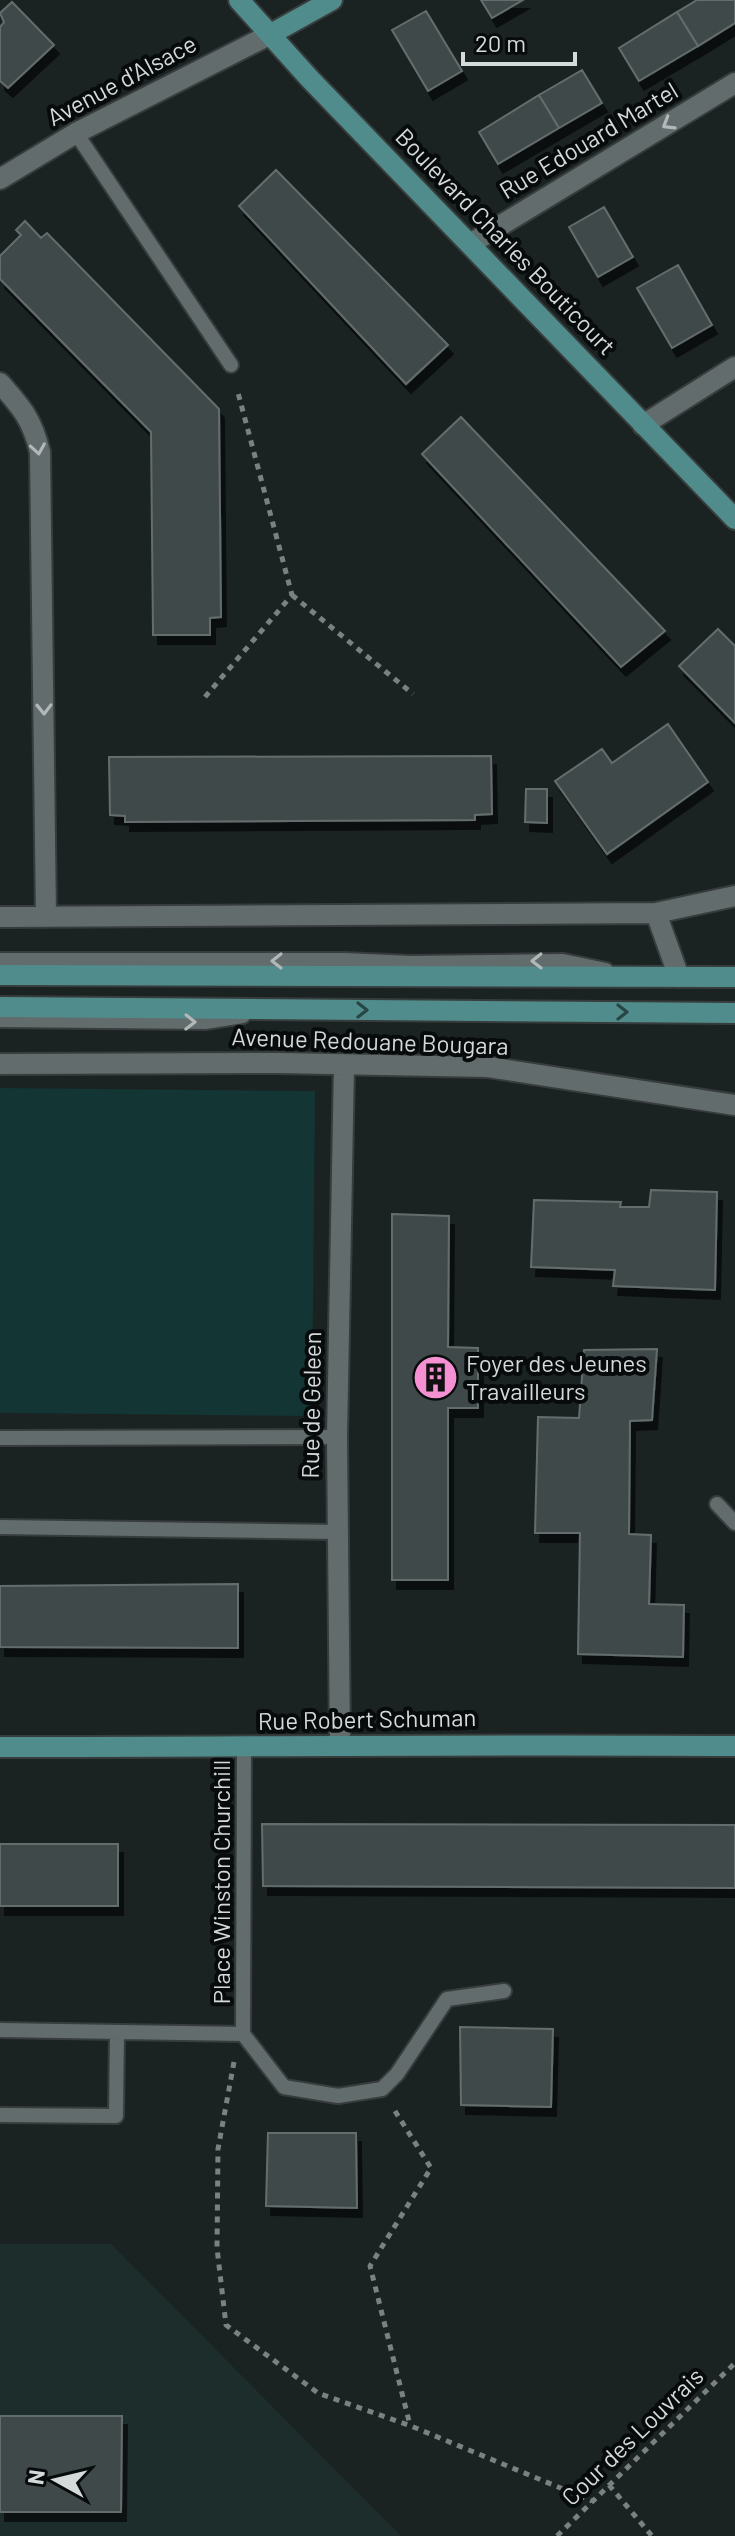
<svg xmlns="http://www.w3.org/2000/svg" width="735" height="2536" viewBox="0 0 735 2536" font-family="Barlow,sans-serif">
<defs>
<filter id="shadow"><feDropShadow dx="5" dy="9" stdDeviation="0" flood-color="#0009"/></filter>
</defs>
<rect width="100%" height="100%" fill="#1b2322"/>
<path fill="#1d2d2c" d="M0,2244h111l290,292h-401z"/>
<path fill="#133533" d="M0,1088l315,3 -3,325 -312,-3z"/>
<path fill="#414a49" stroke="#646d6c" stroke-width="2" filter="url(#shadow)" d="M481,0h42l-31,18z
M697,0h38v23l-37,23 -21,-34z
M12,2l42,43 -46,43 -8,-7v-54l4,-5 -4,-9z
M426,11l36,60 -34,20 -36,-61z
M677,12l21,34 -59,35 -20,-33z
M582,70l20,33 -43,25 -20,-33z
M539,95l20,33 -61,36 -19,-32z
M276,170l172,175 -42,39 -167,-178z
M604,207l29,50 -35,20 -29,-50z
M25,221l16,17 6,-5 172,176 2,208 -11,1v17h-57l-2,-203 -151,-153v-23l21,-21 -5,-5z
M678,265l34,60 -40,23 -35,-60z
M461,417l204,214 -44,36 -199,-213z
M718,629l17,17v77l-56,-57z
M668,724l40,58 -101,72 -52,-73 47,-32 10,14z
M491,756l1,58 -17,1v5l-350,2v-6l-15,-1 -1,-58z
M526,789h21v34l-22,-1z
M651,1190l66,2 -2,98 -102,-4 2,-16 -84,-3 3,-67 87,2 -1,5h29z
M392,1214l57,2 -1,131 30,1v60h-30v172h-56z
M657,1349l-5,71 -22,1 -1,113 22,1 -2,69 35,1 -1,52 -105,-3 2,-121h-45l3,-116 41,1 5,-68z
M238,1584v64l-238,-1v-61z
M262,1824l473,1v63l-472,-2z
M0,1844h118v62h-118z
M460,2027l93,2 -2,78 -90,-2z
M268,2133h88l1,75 -91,-2z
M0,2416h122l-1,96h-121z"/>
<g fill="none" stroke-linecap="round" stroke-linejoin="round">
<defs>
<path id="lane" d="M76,133l155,232
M0,960h344l67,3 152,-2 43,9
M0,1020l205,2 38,-6
M0,1438l337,-1
M717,1504l18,19
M0,1527l337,5
M0,2030l243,4 1,-286
M243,2034l41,53 54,9 44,-7 15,-15 50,-75 57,-8
M0,2115l116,1 1,-84"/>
<path id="street" d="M0,179l76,-46 195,-99
M470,244l265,-161
M0,383c22,25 32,36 40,69l6,465
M643,425l92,-58
M656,913l23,64
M0,917l656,-4 79,-17
M0,1064l279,-1 209,4 247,38
M340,1745l-3,-308 7,-372"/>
<path id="secondary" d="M239,0l71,79 425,440
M271,34l61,-34
M0,975l735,2
M0,1007l735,6
M0,1747c245,0 490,-3 735,-1"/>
</defs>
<use href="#lane" stroke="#373d3c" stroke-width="18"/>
<use href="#street" stroke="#373d3c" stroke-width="24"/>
<use href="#secondary" stroke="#373d3c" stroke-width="24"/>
<path stroke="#7a8180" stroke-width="5" stroke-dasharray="6 6" stroke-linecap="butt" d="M292,595l121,99
M205,697l87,-102 -55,-206
M234,2062l-16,87 -1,99 9,77 92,68 93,33 181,75
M395,2111l36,57 -61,98 40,159
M609,2485l43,51
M557,2536l178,-173"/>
<use href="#lane" stroke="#636c6c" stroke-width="14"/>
<use href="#street" stroke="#636c6c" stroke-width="20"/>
<use href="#secondary" stroke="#508c8b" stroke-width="20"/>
</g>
<defs><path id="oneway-chevron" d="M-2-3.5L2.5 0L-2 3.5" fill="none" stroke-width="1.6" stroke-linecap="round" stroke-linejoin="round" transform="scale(2)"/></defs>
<g stroke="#b2b8b8">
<use href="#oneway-chevron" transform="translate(668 124) rotate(149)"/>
<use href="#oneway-chevron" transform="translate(38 449) rotate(81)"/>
<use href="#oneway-chevron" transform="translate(44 709) rotate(89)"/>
<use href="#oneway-chevron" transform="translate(277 961) rotate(180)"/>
<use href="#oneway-chevron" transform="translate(537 961) rotate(179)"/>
<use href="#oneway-chevron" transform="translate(190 1022) rotate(1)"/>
</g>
<g stroke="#284545">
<use href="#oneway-chevron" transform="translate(362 1010)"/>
<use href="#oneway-chevron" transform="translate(622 1012)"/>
</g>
<defs>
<symbol id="building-disc" viewBox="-11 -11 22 22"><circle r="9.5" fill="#f591d2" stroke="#080b0b"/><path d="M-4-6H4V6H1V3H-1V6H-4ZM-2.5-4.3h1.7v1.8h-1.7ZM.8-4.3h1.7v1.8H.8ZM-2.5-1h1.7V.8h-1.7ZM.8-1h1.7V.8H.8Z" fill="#111"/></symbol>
</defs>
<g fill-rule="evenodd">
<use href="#building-disc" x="410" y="1352" width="51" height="51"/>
</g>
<g text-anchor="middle" stroke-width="8" stroke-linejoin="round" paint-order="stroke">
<g font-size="24" fill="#d4d9d9" stroke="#080b0b">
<text transform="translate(122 81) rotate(-28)" y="8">Avenue d'Alsace</text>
<text transform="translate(589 141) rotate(-31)" y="8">Rue Edouard Martel</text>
<text transform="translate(505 242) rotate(46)" y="8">Boulevard Charles Bouticourt</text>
<text transform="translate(370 1042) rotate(2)" y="8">Avenue Redouane Bougara</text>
<text transform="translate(312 1405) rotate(-89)" y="8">Rue de Geleen</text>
<text transform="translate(367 1720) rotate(-1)" y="8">Rue Robert Schuman</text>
<text transform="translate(222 1882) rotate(-90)" y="8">Place Winston Churchill</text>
<text transform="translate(633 2437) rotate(-44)" y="8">Cour des Louvrais</text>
</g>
<g font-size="24" fill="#d4d9d9" stroke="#080b0b" text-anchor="start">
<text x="466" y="1372">Foyer des Jeunes<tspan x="466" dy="28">Travailleurs</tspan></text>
</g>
</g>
<g transform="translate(56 2480) rotate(278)" stroke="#080b0b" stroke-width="6" paint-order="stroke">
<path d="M0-6L14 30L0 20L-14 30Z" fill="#d4d9d9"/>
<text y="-12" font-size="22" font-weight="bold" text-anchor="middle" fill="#d4d9d9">N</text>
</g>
<path d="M463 52v12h112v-12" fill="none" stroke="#d4d9d9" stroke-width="4"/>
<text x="475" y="52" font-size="24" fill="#d4d9d9" stroke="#080b0b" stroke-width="6" paint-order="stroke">20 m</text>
</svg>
